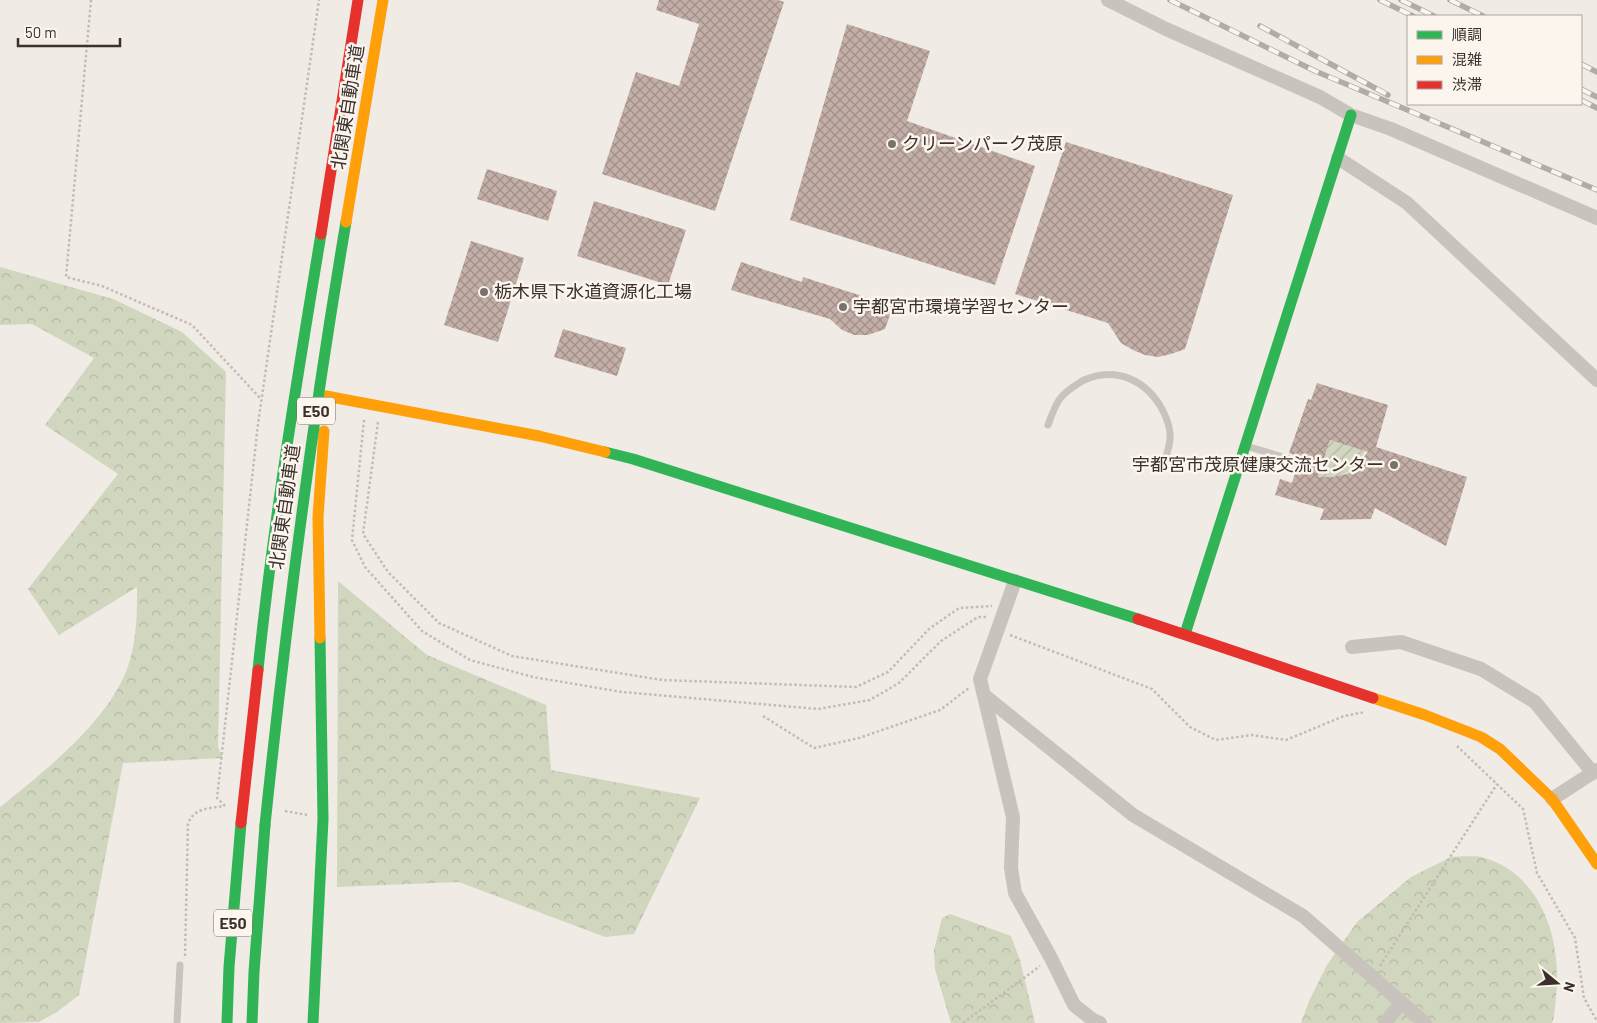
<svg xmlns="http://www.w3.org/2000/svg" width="1597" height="1023" viewBox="0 0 1597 1023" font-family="Barlow,'Noto Sans JP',sans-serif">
<defs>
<pattern id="forest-crowns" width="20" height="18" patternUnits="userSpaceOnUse" patternTransform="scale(1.25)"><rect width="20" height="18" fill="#d1d6bf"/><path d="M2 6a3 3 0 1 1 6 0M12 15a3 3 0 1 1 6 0" fill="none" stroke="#b4b8a4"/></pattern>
<pattern id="garden-furrows" width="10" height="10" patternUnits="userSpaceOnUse" patternTransform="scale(1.25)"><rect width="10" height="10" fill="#d1d6bf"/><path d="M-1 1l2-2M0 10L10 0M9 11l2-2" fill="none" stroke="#b4b8a4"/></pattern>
<pattern id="building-cross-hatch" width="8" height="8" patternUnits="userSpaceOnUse" patternTransform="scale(1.25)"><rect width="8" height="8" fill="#c3afa7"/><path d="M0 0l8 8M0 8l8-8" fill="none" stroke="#a08f88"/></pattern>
</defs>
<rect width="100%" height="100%" fill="#f0ebe5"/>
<path fill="url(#forest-crowns)" d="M0,267l113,32 69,33 44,40 -8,375 5,11 -100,5 -44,232 -22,17 -18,10 -39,1v-216c44,-35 115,-91 130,-147 7,-26 7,-46 7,-73l-78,48 -31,-46 90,-115 -73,-49 49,-67 -62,-34 -32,1z
M338,581l89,74 119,50 5,65 149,28 -66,136 -29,3 -146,-55 -122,5z
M1451,857c10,0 25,-2 34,1 58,18 77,84 71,139 -1,8 -1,18 -4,26h-251l8,-22 18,-36 30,-43 54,-45z
M950,914l61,22 9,24 15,63h-84l-16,-54 -1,-19 8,-32z"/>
<path fill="url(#garden-furrows)" d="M1330,440l35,11c-9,20 -24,30 -47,26z"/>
<path fill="url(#building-cross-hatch)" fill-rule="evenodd" d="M659,0h119l6,2 -69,209 -113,-37 34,-102 43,14 20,-62 -43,-14z
M847,24l83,27 -23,70 128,45 -40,119 -205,-65z
M1066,142l167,53 -48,154 -14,5 -13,3 -13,-2 -12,-5 -12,-7 -13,-20 -93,-29z
M487,169l70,22 -9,30 -71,-22z
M594,201l92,29 -18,55 -91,-29z
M471,241l53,17 -26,84 -54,-17z
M741,262l61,20 1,-5 90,29 -8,23 -17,6h-14l-12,-5 -12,-11 -99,-29z
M563,329l63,19 -9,28 -63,-19z
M1317,383l71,22 -12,42 91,30 -21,69 -71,-38 -4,11 -51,1 4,-11 -49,-14 5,-16 12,4 5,-16 7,1 4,-3 -2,-6 -17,-6 19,-54 3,1zM1330,440l38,12 -14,17 -7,5 -14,3h-15z"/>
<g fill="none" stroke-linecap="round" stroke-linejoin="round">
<path stroke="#c2bbb6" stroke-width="2.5" stroke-dasharray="2.5 2.5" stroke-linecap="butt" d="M91,0l-25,277 36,9 90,39 68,73
M364,420l-12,120 13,27 57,64 48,29 63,17 89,15 196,17 52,-9 29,-17 42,-42 37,-24h10
M378,422l-15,112 25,38 51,51 73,33 150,24 194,7 32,-15 41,-43 30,-21 33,-2
M1010,635l142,54 38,38 26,13 36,-5 34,5 58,-24 21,-4
M763,716l51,32 45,-10 81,-28 29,-22
M1457,746l66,63 14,64 38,65 9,60 13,23
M225,806l-8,-8 41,-374 61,-424
M285,811l22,4
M185,956l3,-132c5,-16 22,-16 36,-18
M1380,966l117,-182
M963,1023l77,-57"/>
<path stroke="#c9c3be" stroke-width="7" d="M1048,425c3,-8 6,-17 11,-25 5,-8 15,-14 23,-19 33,-16 65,-1 81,30 4,8 8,20 7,29 -1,8 -4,16 -6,23
M1246,446l57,17
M177,1023l3,-58"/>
<path stroke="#c9c3be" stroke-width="14" d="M1108,0l58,29 154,68 31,18 40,14 206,89
M1338,158l69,45 190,177
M1015,581l-35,98 33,138 -2,51 4,25 36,65 23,47 19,15 7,3
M1352,647l49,-5 80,27 54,33 58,71
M985,696l148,119 170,101 122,107
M1552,799l45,-29
M1385,1023l16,-20"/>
<path stroke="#30b455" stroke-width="11" d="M605,452l28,7 505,160
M1185,634l166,-519
M227,1023l2,-56 12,-144
M252,1023l2,-51 11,-147
M313,1023l10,-204 -3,-181"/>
<path stroke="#ff9f0a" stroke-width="11" d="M326,396l213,40 66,16
M320,638l-2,-121 6,-86
M1373,698l52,17 56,22 19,12 52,50 45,65"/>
<path stroke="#e5322d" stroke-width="11" d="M1138,619l235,79"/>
<defs>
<path id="rail" d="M1170,0l145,71 282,119
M1380,0l33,16
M1401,0l33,16
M1450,0l33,16
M1260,26l128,69
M1581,64l16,8
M1581,89l16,8
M1581,100l16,8"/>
</defs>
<use href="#rail" stroke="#b1aca8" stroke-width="5.5"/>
<use href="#rail" stroke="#fbf5ee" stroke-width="4" stroke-dasharray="11" stroke-linecap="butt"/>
<path stroke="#30b455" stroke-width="11" d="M258,670c15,-146 39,-291 63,-436
M265,825c21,-202 47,-403 81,-603"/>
<path stroke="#ff9f0a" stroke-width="11" d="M346,222l37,-222"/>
<path stroke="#e5322d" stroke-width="11" d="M321,234l37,-234
M241,823l17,-153"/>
</g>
<g fill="#7a716c" stroke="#fbf5ee" stroke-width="2">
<circle cx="892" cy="144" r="5"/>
<circle cx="484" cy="292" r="5"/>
<circle cx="843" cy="307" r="5"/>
<circle cx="1394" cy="465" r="5"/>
</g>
<g text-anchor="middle" stroke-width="5" stroke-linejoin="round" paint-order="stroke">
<g fill="#fbf5ee" stroke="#756b66" stroke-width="1">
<rect x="297" y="397.5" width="38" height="27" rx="4"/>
<rect x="214" y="909.5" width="38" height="27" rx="4"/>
</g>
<g font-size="16" font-weight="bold" fill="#3b302b">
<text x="316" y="417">E50</text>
<text x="233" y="929">E50</text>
</g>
<g font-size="18" fill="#3b302b" stroke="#fbf5ee">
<text transform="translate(348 107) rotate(-81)" y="6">北関東自動車道</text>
<text transform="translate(285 507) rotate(-82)" y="6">北関東自動車道</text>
</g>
<g font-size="18" fill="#3b302b" stroke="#fbf5ee" text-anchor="start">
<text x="902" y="150">クリーンパーク茂原</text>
<text x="494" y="298">栃木県下水道資源化工場</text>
<text x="853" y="313">宇都宮市環境学習センター</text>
<text x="1384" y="471" text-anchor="end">宇都宮市茂原健康交流センター</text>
</g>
</g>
<rect x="1407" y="15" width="175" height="90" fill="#fbf5ee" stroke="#aea6a0"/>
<rect x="1417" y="31" width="25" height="8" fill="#30b455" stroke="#aea6a0"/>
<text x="1452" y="40" font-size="15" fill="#3b302b">順調</text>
<rect x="1417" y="56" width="25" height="8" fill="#ff9f0a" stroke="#aea6a0"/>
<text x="1452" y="65" font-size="15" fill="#3b302b">混雑</text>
<rect x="1417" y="81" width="25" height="8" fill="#e5322d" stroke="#aea6a0"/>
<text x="1452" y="90" font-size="15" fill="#3b302b">渋滞</text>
<g transform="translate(1557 983) rotate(108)" stroke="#fbf5ee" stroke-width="4" paint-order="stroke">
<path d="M0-4L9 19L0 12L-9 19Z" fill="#3b302b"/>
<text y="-8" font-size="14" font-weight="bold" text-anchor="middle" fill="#3b302b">N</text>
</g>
<path d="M18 38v8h102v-8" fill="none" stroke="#3b302b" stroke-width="2.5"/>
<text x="25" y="38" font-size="15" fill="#3b302b" stroke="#fbf5ee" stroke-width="4" paint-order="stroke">50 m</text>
</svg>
